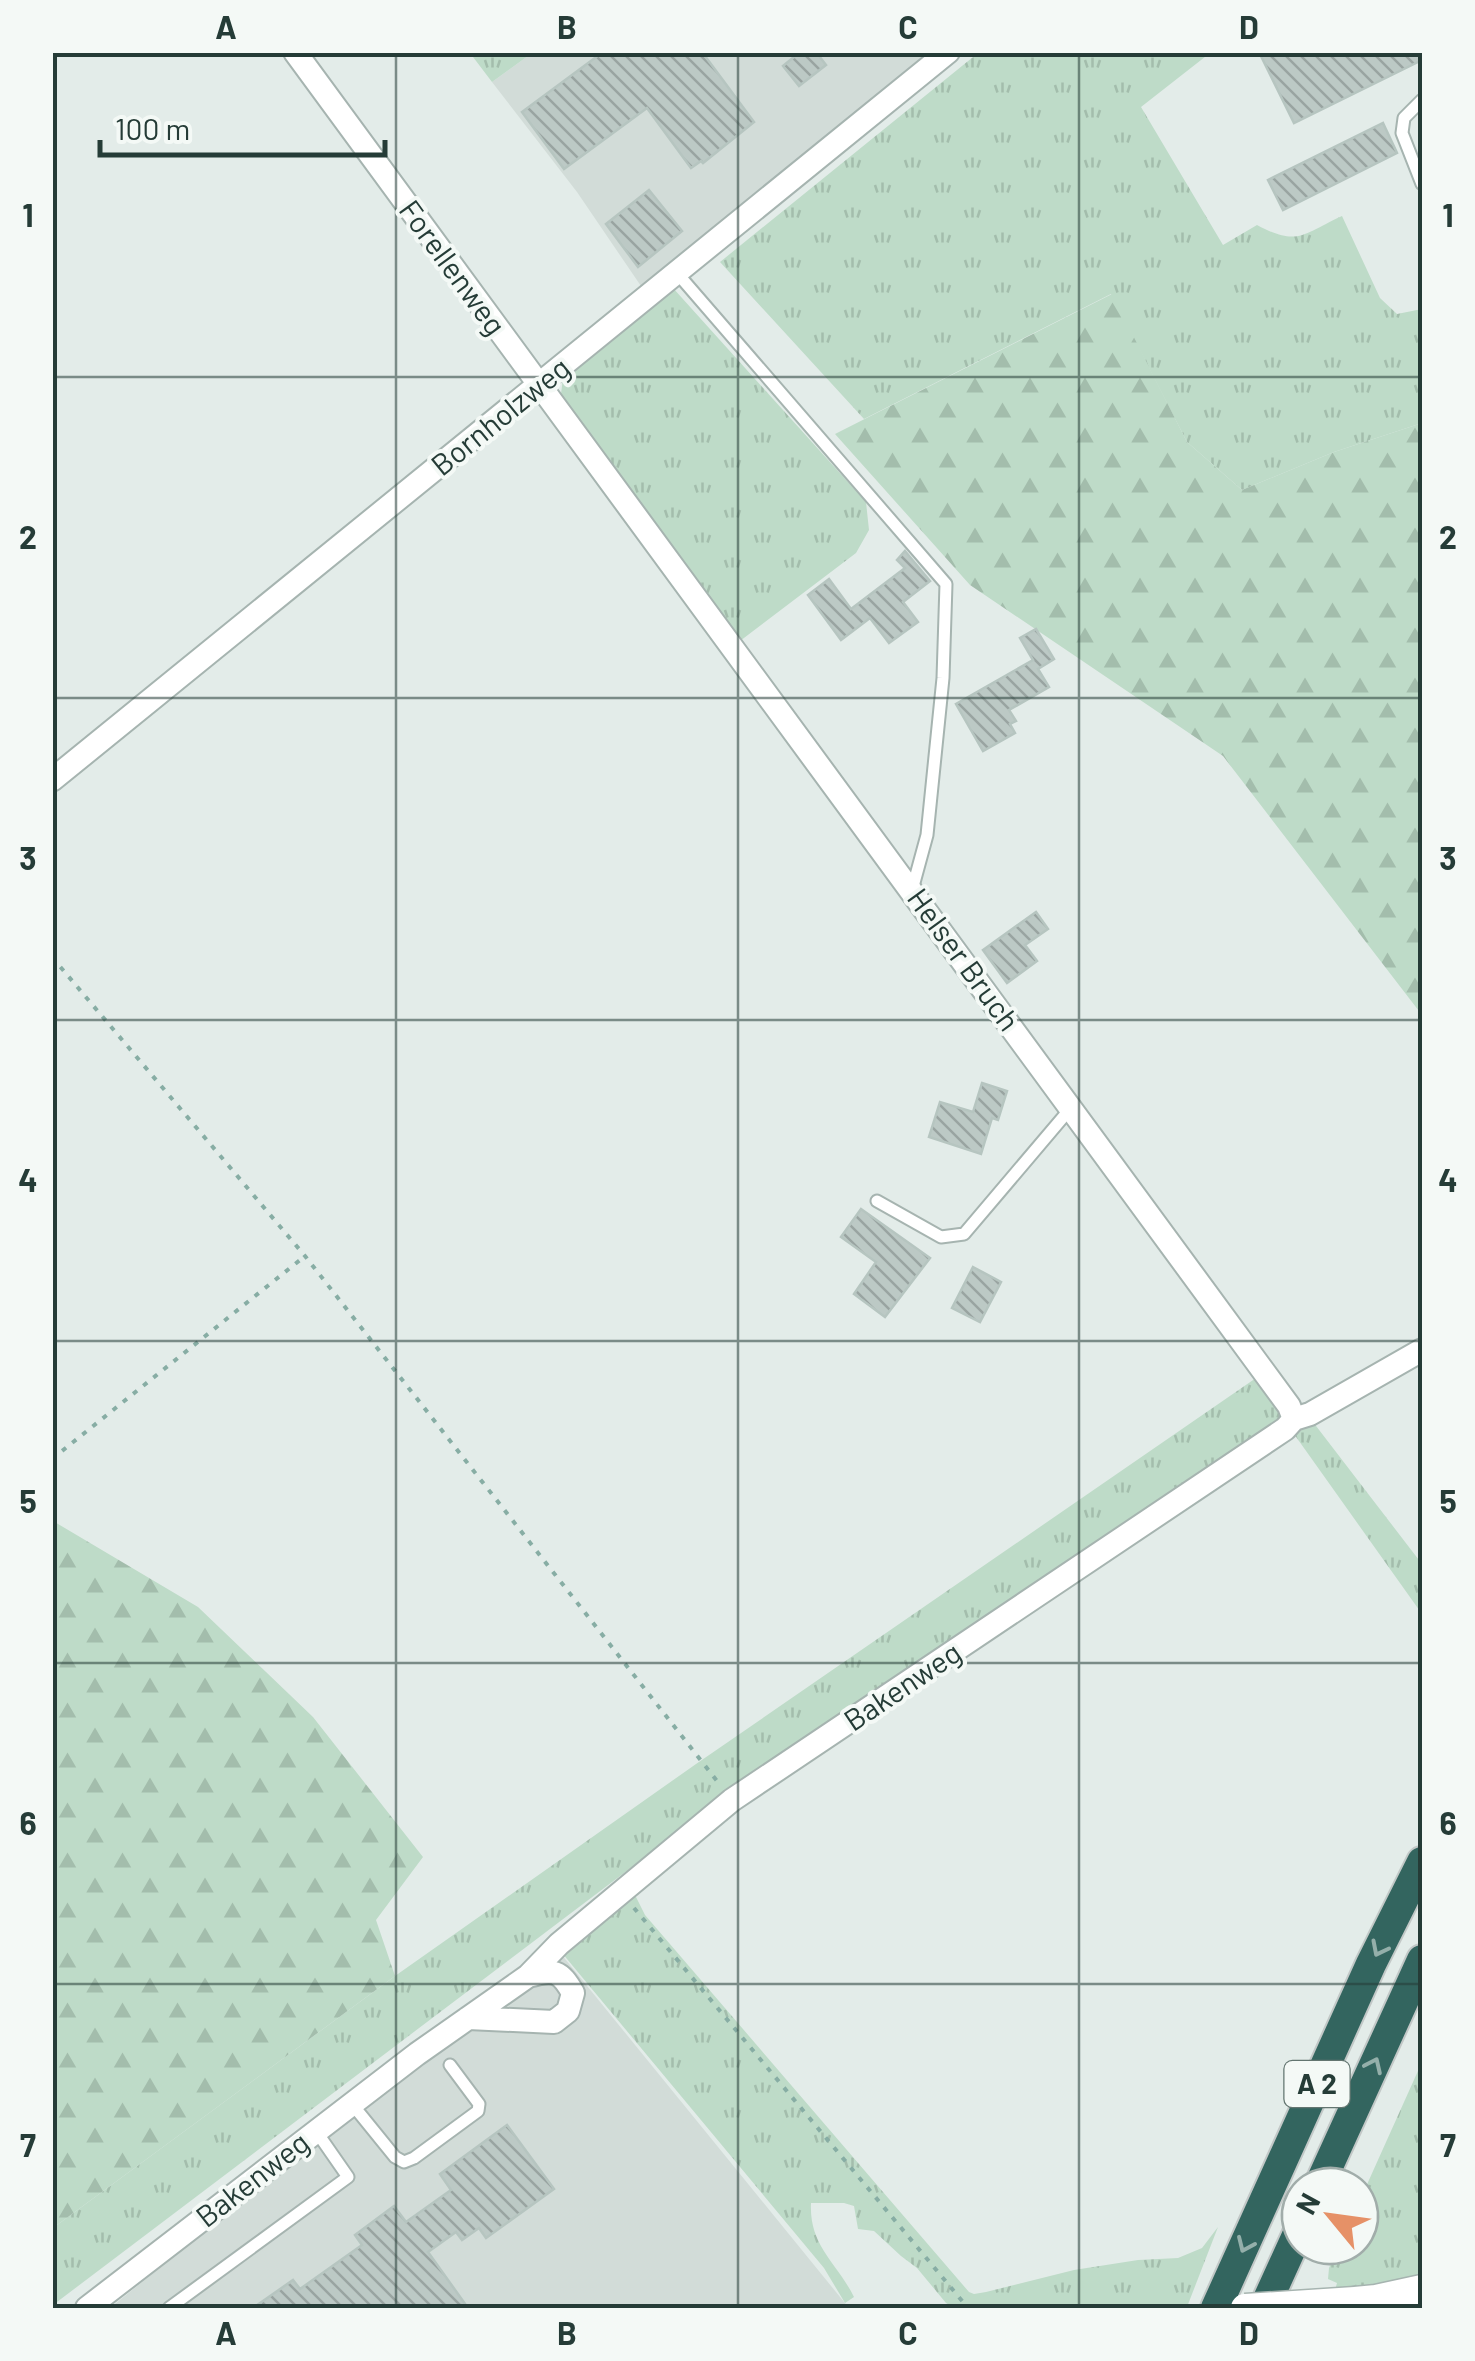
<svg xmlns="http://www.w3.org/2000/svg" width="1475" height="2361" viewBox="0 0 1475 2361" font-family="Barlow,sans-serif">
<defs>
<pattern id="grass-tufts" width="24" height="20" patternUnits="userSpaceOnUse" patternTransform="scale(2.5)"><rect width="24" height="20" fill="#bedbc8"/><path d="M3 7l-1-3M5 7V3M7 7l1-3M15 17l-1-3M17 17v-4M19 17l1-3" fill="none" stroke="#a3bdac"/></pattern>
<pattern id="forest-firs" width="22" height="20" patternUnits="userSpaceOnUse" patternTransform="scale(2.5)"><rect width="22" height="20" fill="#bedbc8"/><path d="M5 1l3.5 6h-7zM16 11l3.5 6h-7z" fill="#a3bdac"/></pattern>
<pattern id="building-back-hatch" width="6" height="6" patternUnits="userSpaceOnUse" patternTransform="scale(2.5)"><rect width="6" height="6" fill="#bcc9c5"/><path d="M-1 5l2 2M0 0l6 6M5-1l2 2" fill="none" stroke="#99a4a1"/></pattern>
</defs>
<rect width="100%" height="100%" fill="#e3ece9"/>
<path fill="#d2dcd8" d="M532,53h400l-289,236 -66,-97 -85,-110z
M557,1949l292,359h-739l260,-210z"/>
<path fill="url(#grass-tufts)" d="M470,53h62l-40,29z
M978,53h232l-69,54 82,138 34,-20c41,22 46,9 85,-9l38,82 17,16 25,-5v114l-88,29 -92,38 -55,-48 -76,-148 -247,125 -144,-157z
M673,288l193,214 3,28 -13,23 -116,88 -179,-247 2,-16z
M1256,1378l29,38 -550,373 -682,516v-77l342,-252 301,-212z
M1313,1422l109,142v50l-128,-180z
M633,1891l12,24 324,377 5,2 12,-2 88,-22 64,-10 40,-2 24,-10 16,-21 -31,80 -233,1 -8,-5 -29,-35 -16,-12 -27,-25 -16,-2 -4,-23 -10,-3h-33c-2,43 25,58 43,94l-9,6 -21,-35 -262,-315z
M1422,2062v246h-92l7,-25 -9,-4 1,-11 10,-22h21v-46z"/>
<path fill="url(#forest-firs)" d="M1112,294l75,148 55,48 92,-38 88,-29v592l-199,-259 -253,-171 -135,-151z
M53,1521l145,86 115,110 110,140 -47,63 19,56 -342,252z"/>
<path fill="url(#building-back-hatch)" stroke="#b6c5c0" stroke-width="2.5" d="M603,52h99l52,70 -51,41 -2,-2 -10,7 -44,-60 -83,61 -42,-57z
M800,52h16l10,13 -27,21 -16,-20z
M1259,52h163v8l-128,63z
M1383,123l14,30 -114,57 -15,-30z
M649,190l33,41 -44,36 -32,-43z
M905,551l25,30 -27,21 15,20 -29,21 -19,-25 -29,22 -33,-45 21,-16 22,30 54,-41 -8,-8z
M1036,629l18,30 -16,10 11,18 -40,23 7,11 -6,3 5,9 -32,18 -27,-47 77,-44 -13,-22z
M1036,912l12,17 -23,16 12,16 -30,22 -24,-33z
M982,1083l25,8 -9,29 -6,-2 -11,36 -52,-17 11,-35 33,10z
M861,1209l69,49 -45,59 -31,-23 22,-32 -35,-25z
M973,1267l28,15 -21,40 -28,-14z
M507,2125l47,64 -68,49 -7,-10 -17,12 -6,-8 -28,20 40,56h-215l40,-28 7,9 62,-44 -7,-10 39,-29 12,16 45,-32 -11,-16z"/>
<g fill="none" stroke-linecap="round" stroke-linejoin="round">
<defs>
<path id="service" d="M1422,100l-18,18 -2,15 20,51
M677,273l269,311 -3,94 -16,157 -15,55
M877,1201l64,36 23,-3 106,-125
M352,2104l43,53 9,5 10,-4 64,-47 1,-7 -29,-39
M169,2308l179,-131 -32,-46"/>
<path id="minor" d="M295,52l994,1354 5,13
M52,780l896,-728
M528,1976l31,-32 173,-144 553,-371 9,-10 16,-5 112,-64
M87,2308l330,-254 111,-78c26,-7 32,-6 45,17l-5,18 -14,11 -86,-4"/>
<path id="tertiary" d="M1355,2301l21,-2 46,-10"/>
<path id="motorway" d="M1319,2186l103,-226
M1216,2308l155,-344 51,-102
M1264,2308l36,-79"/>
</defs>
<use href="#service" stroke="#a6b4b0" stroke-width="15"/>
<use href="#minor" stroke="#a6b4b0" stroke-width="26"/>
<use href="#tertiary" stroke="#a6b4b0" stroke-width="31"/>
<use href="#motorway" stroke="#c2c8c7" stroke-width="34"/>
<path stroke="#87ada4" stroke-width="4" stroke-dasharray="5 8" stroke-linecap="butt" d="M52,957l253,299 416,530
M52,1459l253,-203
M634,1908l334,400h-2"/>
<use href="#service" stroke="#fff" stroke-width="11"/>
<use href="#minor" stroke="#fff" stroke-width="22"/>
<use href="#tertiary" stroke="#fff" stroke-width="28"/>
<use href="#motorway" stroke="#33655f" stroke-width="30"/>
<defs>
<path id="tertiary-bridge" d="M1245,2308l110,-7"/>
</defs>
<use href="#tertiary-bridge" stroke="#a6b4b0" stroke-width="31" stroke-linecap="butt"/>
<use href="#tertiary-bridge" stroke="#fff" stroke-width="28"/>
</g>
<defs><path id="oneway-chevron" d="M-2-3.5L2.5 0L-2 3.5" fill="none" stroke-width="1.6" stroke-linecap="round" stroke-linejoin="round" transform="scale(2.5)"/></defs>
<g stroke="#94afaa">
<use href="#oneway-chevron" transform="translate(1379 1949) rotate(117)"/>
<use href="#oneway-chevron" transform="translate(1374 2065) rotate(-65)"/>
<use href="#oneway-chevron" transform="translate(1245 2245) rotate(114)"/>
</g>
<path fill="none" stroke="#253c37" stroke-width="2.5" stroke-opacity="0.55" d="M396,52v2256M738,52v2256M1079,52v2256M52,377h1370M52,698h1370M52,1020h1370M52,1341h1370M52,1663h1370M52,1984h1370"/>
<g text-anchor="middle" stroke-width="8" stroke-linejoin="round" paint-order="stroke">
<rect fill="#f4f9f6" stroke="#637570" stroke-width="2.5" x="1284.5" y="2061" width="65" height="46" rx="8"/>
<g font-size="28" font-weight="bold" fill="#253c37">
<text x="1317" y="2094">A 2</text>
</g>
<g font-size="30" fill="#253c37" stroke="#f4f9f6">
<text transform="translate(452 268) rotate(54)" y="10">Forellenweg</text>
<text transform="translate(501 417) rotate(-39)" y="10">Bornholzweg</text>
<text transform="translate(963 960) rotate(54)" y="10">Helser Bruch</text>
<text transform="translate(903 1687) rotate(-34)" y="10">Bakenweg</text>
<text transform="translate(253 2180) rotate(-38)" y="10">Bakenweg</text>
</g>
</g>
<rect width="1475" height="2361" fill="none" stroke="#f4f9f6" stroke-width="110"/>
<g transform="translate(1330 2216) rotate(299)"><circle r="48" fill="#f4f9f6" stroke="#a1adaa" stroke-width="2.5"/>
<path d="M0-8L18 38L0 25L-18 38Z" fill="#e69167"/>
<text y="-15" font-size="28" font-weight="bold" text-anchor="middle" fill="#253c37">N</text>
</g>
<path d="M100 140v15h285v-15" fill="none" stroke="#253c37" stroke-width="5"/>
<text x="115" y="140" font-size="30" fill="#253c37" stroke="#f4f9f6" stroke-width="8" paint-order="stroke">100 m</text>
<rect x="55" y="55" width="1365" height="2251" fill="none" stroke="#253c37" stroke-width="4"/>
<g font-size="32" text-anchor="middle" font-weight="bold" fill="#253c37">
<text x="226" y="39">A</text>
<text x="567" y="39">B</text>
<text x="908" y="39">C</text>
<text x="1249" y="39">D</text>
<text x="28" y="227">1</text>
<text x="1448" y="227">1</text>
<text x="28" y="549">2</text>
<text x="1448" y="549">2</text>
<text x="28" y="870">3</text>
<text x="1448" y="870">3</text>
<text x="28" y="1192">4</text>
<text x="1448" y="1192">4</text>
<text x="28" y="1513">5</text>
<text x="1448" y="1513">5</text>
<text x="28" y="1835">6</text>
<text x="1448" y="1835">6</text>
<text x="28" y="2157">7</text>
<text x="1448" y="2157">7</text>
<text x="226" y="2345">A</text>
<text x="567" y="2345">B</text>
<text x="908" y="2345">C</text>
<text x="1249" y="2345">D</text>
</g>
</svg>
